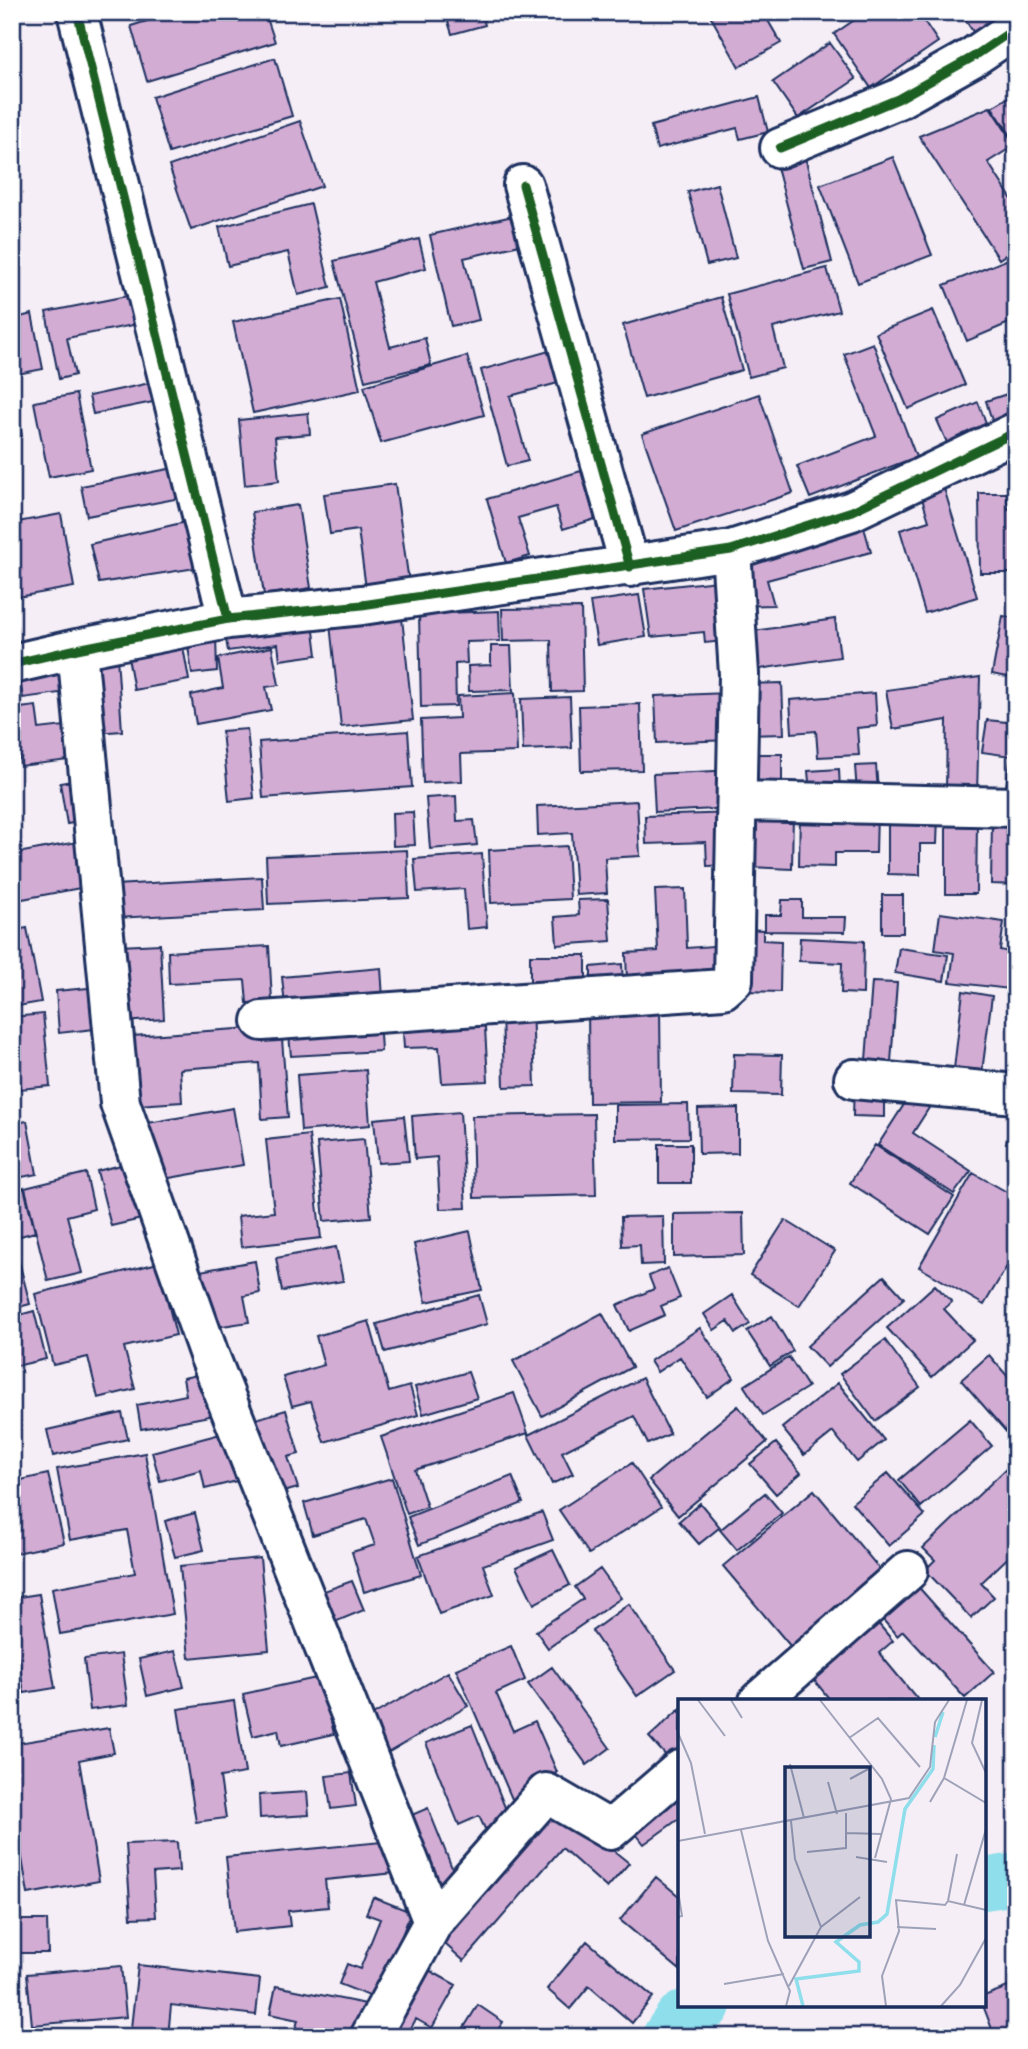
<svg xmlns="http://www.w3.org/2000/svg" width="1028" height="2049" viewBox="0 0 1028 2049" font-family="'Comic Neue',sans-serif">
<rect width="100%" height="100%" fill="#f6eef6"/>
<filter id="ink" filterUnits="userSpaceOnUse"><feTurbulence type="fractalNoise" baseFrequency=".0143" numOctaves="2"/><feDisplacementMap in="SourceGraphic" scale="14" xChannelSelector="R" yChannelSelector="G"/><feConvolveMatrix kernelMatrix="1 2 1 2 8 2 1 2 1" color-interpolation-filters="sRGB"/></filter>
<g filter="url(#ink)">
<g fill="none" stroke-linecap="round" stroke-linejoin="round">
<path stroke="#8edeeb" stroke-width="52" d="M984,1884l32,-5
M668,2037l13,-19 24,-13"/>
</g>
<path fill="#d3acd4" stroke="#1b2f5e" stroke-width="2" d="M176,12h89l10,30 -128,39 -16,-55z
M445,12h36l4,13 -33,9z
M720,12h43l18,31 -42,24 -28,-50z
M866,12h52l20,30 -67,46 -37,-54z
M960,12h43l-29,21z
M830,43l26,36 -58,39 -25,-36z
M275,58l17,58 -123,37 -17,-56z
M1016,93v50l-24,-36z
M759,97l9,35 -28,7 -3,-11 -80,21 -6,-23z
M990,107l25,38 -27,17 28,44v42l-17,11 -80,-123z
M300,121l22,65 -131,44 -22,-64z
M804,153l28,109 -28,7 -29,-109z
M893,157l39,98 -74,28 -38,-98z
M717,184l19,74 -29,7 -19,-73z
M311,204l19,83 -32,8 -10,-43 -60,14 -9,-39z
M517,215l7,29 -60,14 15,62 -28,6 -21,-91z
M419,239l7,29 -53,14 17,65 35,-9 6,27 -66,16 -31,-120z
M1016,256v64l-49,21 -23,-56z
M827,268l12,43 -66,17 10,40 -34,9 -22,-83z
M137,294l6,29 -76,15 8,37 -16,4 -13,-67z
M721,297l21,73 -98,28 -21,-73z
M340,299l20,91 -107,23 -20,-91z
M933,310l32,75 -57,24 -32,-76z
M32,314l11,55 -31,6v-56z
M873,343l43,114 -106,41 -13,-32 79,-30 -32,-82z
M560,348l9,32 -59,16 18,65 -21,5 -26,-96z
M467,356l17,59 -103,28 -17,-57z
M150,383l3,19 -60,12 -4,-18z
M1016,391v25l-23,8 -7,-23z
M76,394l15,75 -42,8 -15,-75z
M759,394l34,99 -117,38 -34,-97z
M16,399l6,37 -10,2v-38z
M978,402l10,26 -40,17 -11,-25z
M308,413l2,21 -35,3 4,44 -34,4 -6,-65z
M1016,454v29l-9,-26z
M174,468l6,30 -93,18 -6,-30z
M581,471l14,48 -32,10 -7,-22 -38,11 12,38 -24,7 -19,-64z
M395,484l14,98 -43,6 -8,-58 -28,4 -6,-40z
M943,485l34,112 -52,16 -25,-83 29,-9 -9,-29z
M979,493h28l1,16h8v64h-36z
M298,505l13,83 -47,7 -12,-83z
M61,514l13,73 -62,11v-75z
M186,522l10,46 -97,15 -9,-39z
M863,524l8,28 -104,28 7,25 -34,1 -2,-48z
M727,580l7,60 -29,3 -1,-11 -53,5 -7,-48z
M639,595l7,42 -49,8 -7,-43z
M581,608l2,83 -31,1 -1,-52 -48,1 -1,-32z
M499,611l1,30 -34,1 1,21 -12,1 1,42 -35,1 -2,-93z
M1003,616l13,2v61l-24,-5z
M402,618l11,102 -72,7 -11,-103z
M835,619l5,38 -87,13 -6,-38z
M313,623l4,32 -37,5 -2,-16 -50,7 -3,-17z
M216,636l1,35 -25,3 -5,-35z
M182,641l7,39 -55,10 -7,-39z
M491,646h20l2,44 -44,1 -1,-25 23,-1z
M272,647l7,38 -13,2 5,23 -75,14 -5,-29 32,-7 -5,-30z
M117,656l5,75 -27,2 -5,-74z
M63,663l4,29 -44,6 -5,-29z
M980,677l-3,117 -31,-1 1,-73 -54,9 -7,-39z
M782,683l2,51 -37,1 -2,-51z
M515,693l2,59 -56,2 1,27 -39,2 -2,-63 38,-2 -1,-22z
M727,693l2,47 -72,3 -2,-47z
M875,693l2,33 -20,2 2,27 -41,2 -2,-26 -24,2 -2,-33z
M570,697l2,51 -49,2 -2,-51z
M640,704l2,66 -61,1 -2,-65z
M36,706l3,23 43,-5 4,34 -66,8 -2,-23h-6v-34z
M987,720l29,3v72l-11,-2 6,-37 -29,-4z
M247,729l7,69 -25,3 -7,-70z
M408,731l4,56 -149,11 -4,-56z
M750,754h32v38h-32z
M876,765l2,26 -21,2 -2,-27z
M839,769l1,21 -30,3 -2,-22z
M735,770l1,38 -81,4 -2,-38z
M83,779l7,41 -23,4 -7,-41z
M456,796l1,25 17,-1 3,25 -47,4 -4,-51z
M637,801l3,55 -35,2 2,35 -31,2 -4,-62 -34,2 -1,-29z
M750,810l43,2 -1,57 -43,-2z
M800,811l77,1 -1,41h-41v14l-36,-1z
M413,812l2,33 -22,1 -1,-33z
M734,813l2,52 -29,1 -1,-24 -60,2 -1,-28z
M888,814l50,1 -1,29h-17v31l-32,-1z
M992,821h24v64l-25,-1z
M946,823h31l-1,71h-30z
M88,840l8,45 -84,16v-47z
M567,846l3,53 -79,4 -2,-53z
M407,850l2,48 -141,6 -2,-48z
M482,854l5,73 -20,2 -3,-40 -47,3 -3,-33z
M262,877l2,33 -148,8 -2,-33z
M685,889l2,59 39,-3 2,32 -101,5 -1,-29 32,-2 -3,-61z
M882,895h21v38h-21z
M608,899l3,42 -54,4 -2,-28 24,-2 -1,-15z
M782,900h20v17h44l-1,15 -80,-1v-16h16z
M940,913l64,9 -4,28 14,3 -5,36 -59,-7 4,-29 -19,-3z
M27,928l14,74 -29,5v-76z
M744,929l19,1v10l18,1 -1,51 -38,-1z
M800,938l64,3 -1,53 -22,-1 1,-30 -43,-2z
M160,944l4,75 -40,3 -4,-76z
M269,946l3,55 -25,2 -2,-23 -76,4 -1,-32z
M899,948l49,7 -4,26 -49,-8z
M530,955h56v35l-56,-1z
M622,964l1,23 -32,2v-22z
M381,968l2,30 -98,8 -3,-29z
M872,982l25,1 -6,79 -25,-2z
M99,987l4,41 -44,5 -3,-42z
M963,991l29,5 -10,76 -28,-3z
M532,1007l3,79 -31,1 -2,-79z
M660,1007l1,95 -72,1 -1,-95z
M484,1010l4,71 -46,2 -3,-36 -35,1 -2,-32z
M43,1014l7,72 -30,3 -7,-72z
M379,1017l2,34 -90,5 -3,-32z
M281,1026l7,91 -26,2 -3,-56 -79,6 2,33 -45,3 -5,-69z
M734,1054l48,1 -1,40 -48,-1z
M366,1070l4,55 -69,6 -4,-56z
M854,1084h30v33l-31,-1z
M914,1089h27l-28,44 58,38 -17,23 -76,-49z
M688,1104l1,34 -74,1v-34z
M233,1108l10,57 -85,15 -10,-57z
M738,1108v45l-39,1 -1,-45z
M1016,1108v38l-10,-3z
M460,1112l6,96 -26,1 -3,-52 -22,2 -3,-43z
M594,1114l2,81 -122,3 -2,-82z
M404,1116l5,45 -31,2 -4,-44z
M27,1121l10,53 -25,5v-55z
M309,1135l12,103 -80,9 -3,-31 36,-4 -8,-72z
M364,1139l7,78 -47,4 -7,-78z
M659,1144h32v39h-32z
M875,1145l79,52 -24,37 -80,-51z
M137,1161l13,56 -39,9 -14,-55z
M86,1173l8,36 -27,7 15,57 -34,8 -23,-93z
M973,1173l43,24v54l-32,54 -65,-38z
M24,1188l11,44 -22,6 17,66 -18,5v-118z
M743,1213l1,42 -70,2v-43z
M663,1216l1,48 -23,1 -1,-20 -18,1 -1,-29z
M785,1220l50,31 -36,55 -49,-31z
M470,1231l12,59 -56,12 -12,-58z
M336,1247l7,34 -61,10 -6,-33z
M255,1261l5,32 -16,3 5,26 -40,6 -9,-57z
M158,1263l18,72 -52,12 11,42 -37,9 -10,-41 -35,8 -18,-71z
M668,1268l12,30 -19,8 4,9 -36,16 -12,-26 37,-16 -5,-13z
M884,1276l20,22 -77,69 -20,-21z
M935,1285l17,17 -8,7 29,31 -41,37 -45,-49z
M479,1295l8,29 -102,28 -8,-28z
M732,1295l18,29 -14,9 -8,-12 -14,9 -10,-16z
M34,1311l12,48 -34,8v-50z
M602,1313l30,54 -90,49 -29,-55z
M772,1316l21,35 -23,15 -23,-35z
M369,1321l20,71 21,-6 8,29 -94,27 -13,-41 -19,5 -9,-29 41,-12 -8,-29z
M700,1328l34,50 -27,19 -27,-40 -23,15 -7,-11z
M885,1340l35,47 -45,34 -35,-47z
M989,1355l27,31v57l-55,-63z
M789,1357l19,30 -45,28 -19,-29z
M211,1372l9,42 -79,15 -4,-24 49,-10 -3,-17z
M468,1372l9,26 -54,16 -8,-27z
M642,1378l28,56 -22,10 -14,-28 -72,36 11,22 -21,10 -24,-49z
M838,1383l46,57 -27,22 -24,-30 -29,23 -22,-27z
M514,1393l14,40 -113,37 12,37 -20,7 -26,-77z
M738,1406l29,36 -89,74 -29,-36z
M286,1410l13,44 -11,3 10,31 -29,8 -23,-74z
M122,1413l6,26 -75,17 -6,-26z
M970,1420l22,26 -71,61 -22,-27z
M228,1432l13,48 -36,9 -4,-19 -41,11 -8,-29z
M776,1443l25,30 -25,21 -26,-30z
M145,1453l28,161 -113,20 -8,-46 83,-15 -8,-43 -57,10 -13,-71z
M632,1463l29,44 -72,47 -30,-44z
M1009,1466l7,6v78l-35,33 13,14 -23,21 -46,-48 10,-10 -12,-12z
M888,1473l37,42 -36,31 -37,-43z
M48,1474l16,69 -52,11v-72z
M512,1476l11,27 -104,42 -11,-28z
M392,1478l29,97 -57,17 -12,-40 23,-7 -9,-26 -53,16 -9,-32z
M814,1490l74,89 -91,75 -74,-88z
M765,1493l17,20 -45,37 -17,-20z
M700,1503l20,24 -21,17 -20,-23z
M542,1512l11,28 -70,25 11,30 -55,19 -21,-58z
M195,1513l9,37 -29,7 -10,-36z
M553,1550l17,35 -36,19 -18,-37z
M260,1558l9,92 -80,8 -9,-92z
M600,1569l21,29 -73,50 -12,-17 47,-32 -8,-12z
M352,1581l12,29 -39,16 -12,-31z
M914,1582l80,90 -29,26 -62,-67 -6,5 -19,-22z
M39,1594l16,94 -31,5 -9,-55 -3,1v-41z
M629,1604l46,66 -38,26 -45,-65z
M871,1615l22,26 -14,12 40,48h-88l-25,-31z
M511,1646l14,34 -29,13 17,38 22,-10 22,51 -42,34 -59,-137z
M175,1651l9,36 -37,9 -8,-37z
M121,1654l7,51 -38,5 -6,-51z
M552,1667l58,81 -23,17 -59,-81z
M448,1672l20,34 -84,49 -20,-35z
M321,1677l13,57 -53,12 -3,-16 -25,6 -10,-42z
M234,1701l11,72 -25,4 6,41 -30,4 -18,-113z
M680,1709v42l-10,9 -21,-23z
M472,1725l38,95 -25,9 -6,-13 -20,9 -33,-82z
M109,1728l5,25 -35,7 20,121 -71,13 -16,-95v-55z
M351,1773l5,33 -25,3 -5,-33z
M680,1784v34l-36,26 -15,-19z
M307,1792l2,23 -49,3 -1,-23z
M555,1803l74,60 -22,25 -45,-40 -98,113 -27,-24z
M428,1808l30,75 -28,11 -30,-74z
M392,1841l3,32 -70,7 3,27 -40,4 2,15 -56,6 -8,-75z
M177,1842l2,29 -26,2 3,44 -25,1 -5,-74z
M656,1877l24,20v73l-60,-50z
M373,1897l38,15 -34,87 -38,-15 8,-20 13,5 20,-50 -14,-5z
M12,1920h35l1,33h-36z
M587,1941l66,56 -21,26 -43,-37 -19,23 -23,-20z
M416,1963l40,22 -24,43 -16,-9 -10,18h-31z
M138,1965l122,14 -4,36 -85,-10 -3,32h-38z
M121,1966l5,51 -94,8 -5,-51z
M1013,1985l3,8v44h-21l-12,-32 1,-9z
M276,1986l90,18 -7,33 -65,-1 4,-16 -28,-6z
M478,2005l25,17 -10,15h-35z"/>
<g fill="none" stroke-linecap="round" stroke-linejoin="round">
<defs>
<path id="minor" d="M77,12l151,607
M780,148l118,-49 75,-42 43,-29
M523,185l107,382
M77,649l43,454 89,252 224,567
M12,664l65,-15 151,-30 134,-14 369,-55 121,-39 164,-79
M738,801l278,6
M262,1021l461,-32 10,-9 6,-306 -8,-124
M854,1079l162,15
M759,1701l149,-130
M370,2037l63,-115 113,-129 64,37 70,-60"/>
</defs>
<use href="#minor" stroke="#1b2f5e" stroke-width="44"/>
<use href="#minor" stroke="#fff" stroke-width="38"/>
<defs>
<path id="cycleway" d="M77,12l151,607
M780,148l118,-49 75,-42 43,-29
M523,185l107,382
M12,664l65,-15 151,-30 134,-14 369,-55 121,-39 164,-79"/>
</defs>
<use href="#cycleway" stroke="#fff" stroke-width="13"/>
<use href="#cycleway" stroke="#1b5e20" stroke-width="9"/>
</g>
</g>
<g transform="translate(678 1699)">
<rect width="308" height="308" fill="#f6eef6"/>
<path fill="none" stroke="#8edeeb" stroke-width="3.5" d="M257,38l8,-25M125,307l-7,-27 63,-8v-9l-23,-20 24,-17 18,-3 9,-8 18,-105 28,-40 1,-24"/>
<path fill="none" stroke="#9ea2b9" stroke-width="2" d="M20,1l27,36M53,1l11,18M142,1l62,79 9,20 -16,59M304,1l-10,43 14,30M0,34l13,30 14,71M171,39l29,-20 42,49M112,65l14,54M266,79l42,25M172,80l22,-12M150,83l9,32M252,103l14,-24 23,-78M113,122l4,38 26,68M63,131l27,111 22,50 -4,15M168,134l35,1M0,142l231,-43 21,-31 5,-45 14,-22M129,153l39,-4v-35M178,158l31,5M0,192l4,25 -4,1M270,202l9,-47M286,206l22,-76M219,228l39,2M46,285l60,-10M111,287l32,-59 39,-30M208,307l-4,-30 17,-45 -3,-31 49,5 3,-4 38,9M263,307l19,-21 26,-47"/>
<path fill="#1b2f5e" fill-opacity="0.15" stroke="#1b2f5e" stroke-width="3.5" d="M107,68h85v170h-85z"/>
<rect width="308" height="308" fill="none" stroke="#1b2f5e" stroke-width="3.5"/>
</g>
<rect width="1028" height="2049" fill="none" stroke="#fff" stroke-width="42"/>
<rect x="21" y="21" width="986" height="2007" fill="none" stroke="#1b2f5e" stroke-width="2.5" filter="url(#ink)"/>
</svg>
